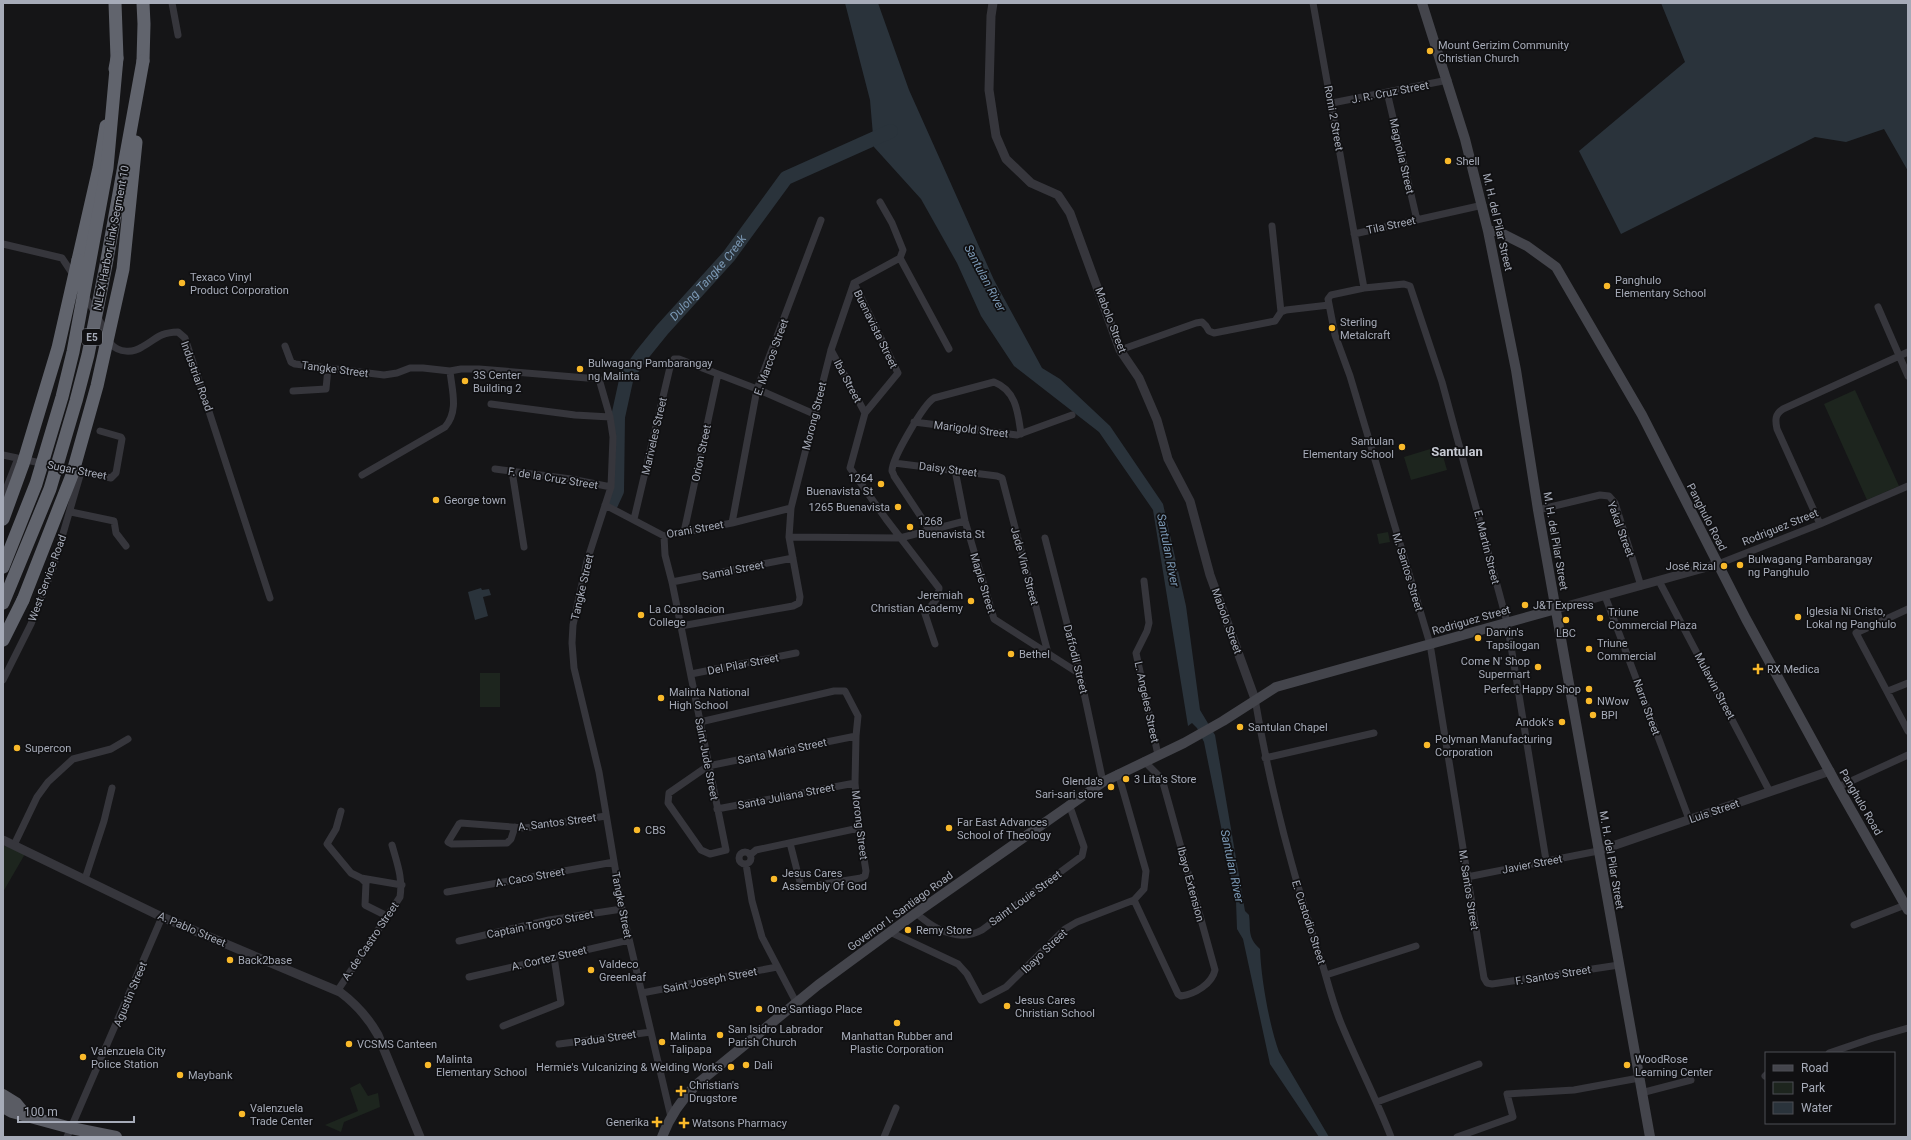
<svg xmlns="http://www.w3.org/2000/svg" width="1911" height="1140" viewBox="0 0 1911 1140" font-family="Roboto,sans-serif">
<rect width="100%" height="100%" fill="#151517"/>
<path fill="#1d251e" d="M1855,390l44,96 -32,14 -43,-96z
M1440,446l7,24 -36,10 -7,-23z
M1388,532l2,10 -11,2 -2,-10z
M480,673h20v34h-20z
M3,845l22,9 -22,38z
M360,1083l8,13 10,-3 2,14 -36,15 -3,10 -16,-7 33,-14 -8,-23z"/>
<path fill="#2a333b" d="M845,3h33l31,87 85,190 48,88 18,11 50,47 53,78 23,102 14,104 15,25 30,176 4,4c2,15 -2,22 11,34 1,29 9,75 19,103l50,85h-10l-49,-73 -27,-125 -6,-10 -1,-28 -32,-159 -7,-14 -5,-5 -4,3 -35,-216 -54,-78 -85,-66 -33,-50 -24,-53 -36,-64 -47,-52 -4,-47z
M1661,3h247v168l-24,-42 -38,13 -31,-5 -194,97 -42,-83 106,-89z
M481,588l1,2 7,-1 2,6 -8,2 5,19 -13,4 -7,-28z"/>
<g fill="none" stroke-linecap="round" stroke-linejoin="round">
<path stroke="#2a333b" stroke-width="14" id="s1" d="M611,504l6,-13 1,-74 9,-41 14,-20 21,-26 67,-74 57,-78 105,-47"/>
<path stroke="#36363c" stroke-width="7" d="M172,3l6,32
M1313,3l51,285
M1387,92l30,128
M1332,103l116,-23
M880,202l12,21 11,27 -3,8
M1272,226l9,86
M1354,234l129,-29
M3,244l59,14 12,18
M900,258l49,91
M854,283l44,90 -33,40 -15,55 36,51 53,69 -1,9 -13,17 10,30
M85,296c7,12 15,24 21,37 2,4 2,9 5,11 8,9 22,9 31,3 16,-9 16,-14 36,-15l7,6 85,260
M1878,307l30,69
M285,346l6,16 4,2 89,11 13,-2 13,-5h13l27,3 11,-2h18l120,10 11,38 3,20 -2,50 -24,74 -14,64 -1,18 2,25 25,104 23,137 49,208
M831,350l34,63
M1120,350l76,-27 6,-1 4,4 3,5 5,2 61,-12 6,-9 5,-2 43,-5
M293,391l33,-2 2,-21
M491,404l84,11 35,2
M914,422l103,13 55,-20
M3,455l108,23 5,-5 6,-34 -1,-2 -21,-6
M894,463l103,13 5,2 46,175
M495,469l76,10 40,8
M955,470l10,51 29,98 86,55
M512,471l12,76
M362,475l83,-48c14,-16 7,-36 5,-56
M3,497l15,-39
M605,505l59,31 68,-13 59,-15
M1538,510l62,-15 9,1 6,7 26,83
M71,512l43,9 2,12 10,13
M634,519l37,-156 3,-4h5l78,30 57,25
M732,523l25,-134 64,-169
M1820,524l-43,-95c-2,-9 -2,-15 6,-20l125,-57
M929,529l-35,-53c0,-1 -1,-3 -2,-5 0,-13 32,-67 42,-73l60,-16c23,9 24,32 27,52
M684,532l34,-158
M664,536l1,19 7,27 54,268
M789,537l111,1 65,-17
M1045,538l35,136 23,108
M1718,564l102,-40 88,-38
M1144,581l5,42 -2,8 -11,22 22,102
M1659,581l111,211
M672,582l121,-24
M1605,596l84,223
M1908,609l-52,24 52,98
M681,626l112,-20 6,-3 1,-6 -11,-60 2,-29 40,-158 23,-67 46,-25
M691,674l105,-21
M3,680l28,-56 22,-56 28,-96
M1888,691l20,-8
M1255,699c15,90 38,177 67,264 6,20 11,41 19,60 16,39 35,75 50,114
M700,722l134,-31h11l13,25 -2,20 -1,47 4,45 7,43 -1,5 -4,2 -55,9 -5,-1 -11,-43
M1265,758l109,-25
M1838,787l70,-32
M717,809l138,-26
M341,811l-5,18 -9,15 24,29 10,5 5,5 -1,22 22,11
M515,827l-4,12 -4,4 -55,1 -4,-2 11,-18 2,-1 64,5 81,-12
M14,845l23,-48 11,-15 25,-23 38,-10 17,-10
M726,850l-16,4 -9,-4 -33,-47 1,-10 39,-27 148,-30
M739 858a6 6 0 1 1 12 0a6 6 0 1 1-12 0Z
M750,855l6,-5 103,-22
M1546,860l-39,-238 -65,-240 -32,-96 -6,-2 -40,4 -33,7 -3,4 7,36 15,41 80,268 54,334 3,5 5,1 127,-19
M746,864l6,37 10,36 34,65
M1467,877l131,-26
M361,878l41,7
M85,879l19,-58 8,-33
M447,892l167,-30
M1134,900l44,94 3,2c14,-2 31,-12 34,-26l-53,-191 -18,-18
M916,913c18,16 42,30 66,17l100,-74 2,-9 -15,-43
M1854,925l51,-20
M890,932l68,32 9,10 14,26 25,-13 59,-58 12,-7 57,-22 10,-11 2,-18 -28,-98
M459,941l90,-21 73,-11
M1326,975l90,-29
M469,977l160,-37
M338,990l62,-93c3,-19 -3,-34 -8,-52
M642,993l135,-26
M503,1026l58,-23 -7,-46
M559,1044l92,-12
M1829,1053l44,-15 35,-10
M1765,1076l1,-1
M1641,1093l50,-13
M1377,1102l102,-38
M67,1137l95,-220
M884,1137l12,-29
M1457,1137l56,-20 -6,-23 67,-4 65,-12"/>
<path stroke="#36363c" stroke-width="9" d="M993,3l-2,13 -2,74 7,46 10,23 25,24 27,12 12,18 50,137 19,28 18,42 11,39 22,42 20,74 45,124
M1556,609l162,-45
M3,840l159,77 178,75c16,12 28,25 38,43l42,102
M1598,851l232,-80"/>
<path stroke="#44454c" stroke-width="10" d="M1422,3l43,136 23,92 28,139 22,140 112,627
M1488,231h9l30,15 29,21 86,148 104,204 92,168 70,123
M662,1137c8,-21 19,-37 35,-53l121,-99 98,-72 187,-131 81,-39 39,-22 53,-34 280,-78"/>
<path stroke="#5a5c64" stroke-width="12" d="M3,1095l13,8 9,11
M3,1107l9,5 59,16 45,9"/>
<path stroke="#61646d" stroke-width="13" d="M115,3l2,55 -2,11
M143,61l1,-37 -1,-21
M78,260l21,-92 7,-42
M3,640l20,-40"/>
<path stroke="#61646d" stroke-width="13" d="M3,519l20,-55 35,-116 20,-88
M3,567l33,-83 26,-87 11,-45 34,-184 10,-110
M23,600l49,-125 25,-89 26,-117 13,-127
M3,603l47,-114 26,-88 12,-46 18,-90 37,-204"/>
</g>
<g fill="#f9b92a" stroke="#101012" stroke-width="1.5">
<circle cx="1430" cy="51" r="4"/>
<circle cx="1448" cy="161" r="4"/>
<circle cx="182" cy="283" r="4"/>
<circle cx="1607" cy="286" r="4"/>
<circle cx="1332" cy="328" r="4"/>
<circle cx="580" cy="369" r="4"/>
<circle cx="465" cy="381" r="4"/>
<circle cx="1402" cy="447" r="4"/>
<circle cx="881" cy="484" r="4"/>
<circle cx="436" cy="500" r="4"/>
<circle cx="898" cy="507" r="4"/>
<circle cx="910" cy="527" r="4"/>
<circle cx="1740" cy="565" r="4"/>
<circle cx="1724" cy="566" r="4"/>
<circle cx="971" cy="601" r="4"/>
<circle cx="1525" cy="605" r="4"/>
<circle cx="641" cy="615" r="4"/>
<circle cx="1798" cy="617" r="4"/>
<circle cx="1600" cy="618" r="4"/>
<circle cx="1566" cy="620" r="4"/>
<circle cx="1478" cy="638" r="4"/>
<circle cx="1589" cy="649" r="4"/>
<circle cx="1011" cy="654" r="4"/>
<circle cx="1538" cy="667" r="4"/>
<path d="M1756 663h4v4h4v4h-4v4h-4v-4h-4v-4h4z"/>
<circle cx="1589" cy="689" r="4"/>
<circle cx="661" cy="698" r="4"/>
<circle cx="1589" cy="701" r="4"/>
<circle cx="1593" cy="715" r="4"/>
<circle cx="1562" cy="722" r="4"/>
<circle cx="1240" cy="727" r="4"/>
<circle cx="1427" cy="745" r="4"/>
<circle cx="17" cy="748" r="4"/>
<circle cx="1126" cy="779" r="4"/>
<circle cx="1111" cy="787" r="4"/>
<circle cx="949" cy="828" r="4"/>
<circle cx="637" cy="830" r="4"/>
<circle cx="774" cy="879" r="4"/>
<circle cx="908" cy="930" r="4"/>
<circle cx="230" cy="960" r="4"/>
<circle cx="591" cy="970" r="4"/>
<circle cx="1007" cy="1006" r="4"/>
<circle cx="759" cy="1009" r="4"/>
<circle cx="897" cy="1023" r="4"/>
<circle cx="720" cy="1035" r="4"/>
<circle cx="662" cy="1042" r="4"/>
<circle cx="349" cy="1044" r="4"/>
<circle cx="83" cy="1057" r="4"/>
<circle cx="428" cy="1065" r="4"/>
<circle cx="746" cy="1065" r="4"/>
<circle cx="1627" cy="1065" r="4"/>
<circle cx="731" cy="1067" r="4"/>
<circle cx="180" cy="1075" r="4"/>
<path d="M679 1085h4v4h4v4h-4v4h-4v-4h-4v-4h4z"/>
<circle cx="242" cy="1114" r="4"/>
<path d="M655 1116h4v4h4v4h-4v4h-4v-4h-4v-4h4z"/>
<path d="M682 1117h4v4h4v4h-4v4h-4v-4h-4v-4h4z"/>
</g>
<g text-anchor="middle" stroke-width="3.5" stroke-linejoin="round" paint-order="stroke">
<rect fill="#101012" stroke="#797c86" stroke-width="1" x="82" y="329" width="20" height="16" rx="3"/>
<g font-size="10" font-weight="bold" fill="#a6abb8">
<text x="92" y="341">E5</text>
</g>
<g font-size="11" fill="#a6abb8" stroke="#101012" text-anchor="start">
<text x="1438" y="49">Mount Gerizim Community<tspan x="1438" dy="13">Christian Church</tspan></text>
<text x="1456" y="165">Shell</text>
<text x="190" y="281">Texaco Vinyl<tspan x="190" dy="13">Product Corporation</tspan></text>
<text x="1615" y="284">Panghulo<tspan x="1615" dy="13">Elementary School</tspan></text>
<text x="1340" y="326">Sterling<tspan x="1340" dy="13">Metalcraft</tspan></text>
<text x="588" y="367">Bulwagang Pambarangay<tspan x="588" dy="13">ng Malinta</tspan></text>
<text x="473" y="379">3S Center<tspan x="473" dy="13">Building 2</tspan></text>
<text x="1394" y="445" text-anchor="end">Santulan<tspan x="1394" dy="13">Elementary School</tspan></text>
<text x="873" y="482" text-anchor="end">1264<tspan x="873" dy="13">Buenavista St</tspan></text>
<text x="444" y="504">George town</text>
<text x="890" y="511" text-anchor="end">1265 Buenavista</text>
<text x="918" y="525">1268<tspan x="918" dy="13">Buenavista St</tspan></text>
<text x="1748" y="563">Bulwagang Pambarangay<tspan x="1748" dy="13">ng Panghulo</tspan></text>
<text x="1716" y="570" text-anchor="end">José Rizal</text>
<text x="963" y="599" text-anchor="end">Jeremiah<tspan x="963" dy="13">Christian Academy</tspan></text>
<text x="1533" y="609">J&amp;T Express</text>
<text x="649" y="613">La Consolacion<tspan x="649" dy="13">College</tspan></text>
<text x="1806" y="615">Iglesia Ni Cristo,<tspan x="1806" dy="13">Lokal ng Panghulo</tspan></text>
<text x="1608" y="616">Triune<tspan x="1608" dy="13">Commercial Plaza</tspan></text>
<text x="1486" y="636">Darvin's<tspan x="1486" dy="13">Tapsilogan</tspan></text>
<text x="1566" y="637" text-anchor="middle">LBC</text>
<text x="1597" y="647">Triune<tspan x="1597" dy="13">Commercial</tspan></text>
<text x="1019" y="658">Bethel</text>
<text x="1530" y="665" text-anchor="end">Come N' Shop<tspan x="1530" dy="13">Supermart</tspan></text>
<text x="1767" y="673">RX Medica</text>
<text x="1581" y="693" text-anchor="end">Perfect Happy Shop</text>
<text x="669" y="696">Malinta National<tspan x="669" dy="13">High School</tspan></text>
<text x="1597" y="705">NWow</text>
<text x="1601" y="719">BPI</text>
<text x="1554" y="726" text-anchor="end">Andok's</text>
<text x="1248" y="731">Santulan Chapel</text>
<text x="1435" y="743">Polyman Manufacturing<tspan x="1435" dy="13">Corporation</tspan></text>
<text x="25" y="752">Supercon</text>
<text x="1134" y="783">3 Lita's Store</text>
<text x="1103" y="785" text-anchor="end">Glenda's<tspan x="1103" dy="13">Sari-sari store</tspan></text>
<text x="957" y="826">Far East Advances<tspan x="957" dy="13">School of Theology</tspan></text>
<text x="645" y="834">CBS</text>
<text x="782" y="877">Jesus Cares<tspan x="782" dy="13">Assembly Of God</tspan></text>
<text x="916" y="934">Remy Store</text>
<text x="238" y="964">Back2base</text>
<text x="599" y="968">Valdeco<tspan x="599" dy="13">Greenleaf</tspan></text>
<text x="1015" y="1004">Jesus Cares<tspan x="1015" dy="13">Christian School</tspan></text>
<text x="767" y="1013">One Santiago Place</text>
<text x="728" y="1033">San Isidro Labrador<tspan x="728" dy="13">Parish Church</tspan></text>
<text x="670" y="1040">Malinta<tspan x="670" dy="13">Talipapa</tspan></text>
<text x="897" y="1040" text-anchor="middle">Manhattan Rubber and<tspan x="897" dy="13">Plastic Corporation</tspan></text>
<text x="357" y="1048">VCSMS Canteen</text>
<text x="91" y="1055">Valenzuela City<tspan x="91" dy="13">Police Station</tspan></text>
<text x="436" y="1063">Malinta<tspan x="436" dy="13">Elementary School</tspan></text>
<text x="1635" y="1063">WoodRose<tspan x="1635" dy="13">Learning Center</tspan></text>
<text x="754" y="1069">Dali</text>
<text x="723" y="1071" text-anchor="end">Hermie's Vulcanizing &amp; Welding Works</text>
<text x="188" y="1079">Maybank</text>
<text x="689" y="1089">Christian's<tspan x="689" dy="13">Drugstore</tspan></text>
<text x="250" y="1112">Valenzuela<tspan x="250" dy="13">Trade Center</tspan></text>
<text x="649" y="1126" text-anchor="end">Generika</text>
<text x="692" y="1127">Watsons Pharmacy</text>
</g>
<g font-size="11" fill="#a6abb8" stroke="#101012">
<text transform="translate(1390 92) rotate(-11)" y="4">J. R. Cruz Street</text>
<text transform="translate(1334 118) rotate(80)" y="4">Romi 2 Street</text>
<text transform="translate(1402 156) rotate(77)" y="4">Magnolia Street</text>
<text transform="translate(1498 222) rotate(77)" y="4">M. H. del Pilar Street</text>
<text transform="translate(1391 225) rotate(-12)" y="4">Tila Street</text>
<text transform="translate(111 238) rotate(-79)" y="4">NLEX Harbor Link Segment 10</text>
<text transform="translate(1111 320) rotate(69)" y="4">Mabolo Street</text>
<text transform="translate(876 329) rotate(64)" y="4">Buenavista Street</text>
<text transform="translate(771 357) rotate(-70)" y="4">E. Marcos Street</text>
<text transform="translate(335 369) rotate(7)" y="4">Tangke Street</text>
<text transform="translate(197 376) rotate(70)" y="4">Industrial Road</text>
<text transform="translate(848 381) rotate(62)" y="4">Iba Street</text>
<text transform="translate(814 416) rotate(-76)" y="4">Morong Street</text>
<text transform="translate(971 429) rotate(7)" y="4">Marigold Street</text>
<text transform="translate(654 436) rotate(-77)" y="4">Mariveles Street</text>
<text transform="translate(701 453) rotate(-78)" y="4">Orion Street</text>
<text transform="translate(948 469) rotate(7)" y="4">Daisy Street</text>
<text transform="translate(77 470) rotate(11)" y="4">Sugar Street</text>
<text transform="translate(553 478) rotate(9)" y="4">F. de la Cruz Street</text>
<text transform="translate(1707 517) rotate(63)" y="4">Panghulo Road</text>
<text transform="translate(1780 527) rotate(-22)" y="4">Rodriguez Street</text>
<text transform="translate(695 529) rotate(-10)" y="4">Orani Street</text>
<text transform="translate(1621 529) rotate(70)" y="4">Yakal Street</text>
<text transform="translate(1556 541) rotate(80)" y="4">M. H. del Pilar Street</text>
<text transform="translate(1487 547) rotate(76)" y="4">E. Martin Street</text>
<text transform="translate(1025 566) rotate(75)" y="4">Jade Vine Street</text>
<text transform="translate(733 570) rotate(-11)" y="4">Samal Street</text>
<text transform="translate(1408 572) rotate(73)" y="4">M. Santos Street</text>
<text transform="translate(47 578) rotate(-70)" y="4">West Service Road</text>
<text transform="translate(983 583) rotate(73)" y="4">Maple Street</text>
<text transform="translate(582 587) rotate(-77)" y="4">Tangke Street</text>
<text transform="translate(1471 620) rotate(-16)" y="4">Rodriguez Street</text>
<text transform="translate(1227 621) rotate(70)" y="4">Mabolo Street</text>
<text transform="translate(1076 659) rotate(76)" y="4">Daffodil Street</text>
<text transform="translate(743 664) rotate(-11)" y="4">Del Pilar Street</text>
<text transform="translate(1715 686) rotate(62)" y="4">Mulawin Street</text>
<text transform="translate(1147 702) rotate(78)" y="4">L. Angeles Street</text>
<text transform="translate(1647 707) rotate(70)" y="4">Narra Street</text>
<text transform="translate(782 751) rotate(-12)" y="4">Santa Maria Street</text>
<text transform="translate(707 759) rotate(79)" y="4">Saint Jude Street</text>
<text transform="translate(786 796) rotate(-11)" y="4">Santa Juliana Street</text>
<text transform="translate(1861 802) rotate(60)" y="4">Panghulo Road</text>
<text transform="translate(1714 811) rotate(-19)" y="4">Luis Street</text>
<text transform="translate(557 822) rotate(-7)" y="4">A. Santos Street</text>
<text transform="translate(860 825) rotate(83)" y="4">Morong Street</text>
<text transform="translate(1612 860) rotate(80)" y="4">M. H. del Pilar Street</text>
<text transform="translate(1532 864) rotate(-11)" y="4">Javier Street</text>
<text transform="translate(530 877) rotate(-10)" y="4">A. Caco Street</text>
<text transform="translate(1191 884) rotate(75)" y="4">Ibayo Extension</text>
<text transform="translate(1469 890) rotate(81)" y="4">M. Santos Street</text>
<text transform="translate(1025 898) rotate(-36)" y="4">Saint Louie Street</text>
<text transform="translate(622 905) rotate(79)" y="4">Tangke Street</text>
<text transform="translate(900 911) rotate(-36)" y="4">Governor I. Santiago Road</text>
<text transform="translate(1309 922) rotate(72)" y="4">E. Custodio Street</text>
<text transform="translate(540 924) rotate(-11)" y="4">Captain Tongco Street</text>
<text transform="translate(192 929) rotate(23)" y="4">A. Pablo Street</text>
<text transform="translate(370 941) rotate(-56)" y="4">A. de Castro Street</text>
<text transform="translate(1044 951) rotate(-44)" y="4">Ibayo Street</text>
<text transform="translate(549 958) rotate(-13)" y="4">A. Cortez Street</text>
<text transform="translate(1553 975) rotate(-9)" y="4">F. Santos Street</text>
<text transform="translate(710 980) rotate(-11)" y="4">Saint Joseph Street</text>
<text transform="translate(130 994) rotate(-67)" y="4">Agustin Street</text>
<text transform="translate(605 1038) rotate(-8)" y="4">Padua Street</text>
</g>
<g font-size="12" font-style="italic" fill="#7b98b4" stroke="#101012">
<text dy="4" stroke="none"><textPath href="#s1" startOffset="258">Dulong Tangke Creek</textPath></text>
<text transform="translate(985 278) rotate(62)" y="4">Santulan River</text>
<text transform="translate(1168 550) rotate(79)" y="4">Santulan River</text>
<text transform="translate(1232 866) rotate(78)" y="4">Santulan River</text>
</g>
<g font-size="13" font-weight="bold" fill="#c7cad3" stroke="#101012">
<text x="1457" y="456">Santulan</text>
</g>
</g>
<rect width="1911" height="1140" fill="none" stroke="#a6abb8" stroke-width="8"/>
<rect x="1765" y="1052" width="130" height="72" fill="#101012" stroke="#4c4e54"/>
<rect x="1773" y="1065" width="20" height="6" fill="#44454c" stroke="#4c4e54"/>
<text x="1801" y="1072" font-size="12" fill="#a6abb8">Road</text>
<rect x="1773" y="1082" width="20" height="12" fill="#1d251e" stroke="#4c4e54"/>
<text x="1801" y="1092" font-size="12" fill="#a6abb8">Park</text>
<rect x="1773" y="1102" width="20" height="12" fill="#2a333b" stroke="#4c4e54"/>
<text x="1801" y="1112" font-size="12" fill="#a6abb8">Water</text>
<path d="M18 1116v6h116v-6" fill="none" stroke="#a6abb8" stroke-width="2"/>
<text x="24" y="1116" font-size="12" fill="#a6abb8" stroke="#101012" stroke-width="3" paint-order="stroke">100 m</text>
</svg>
